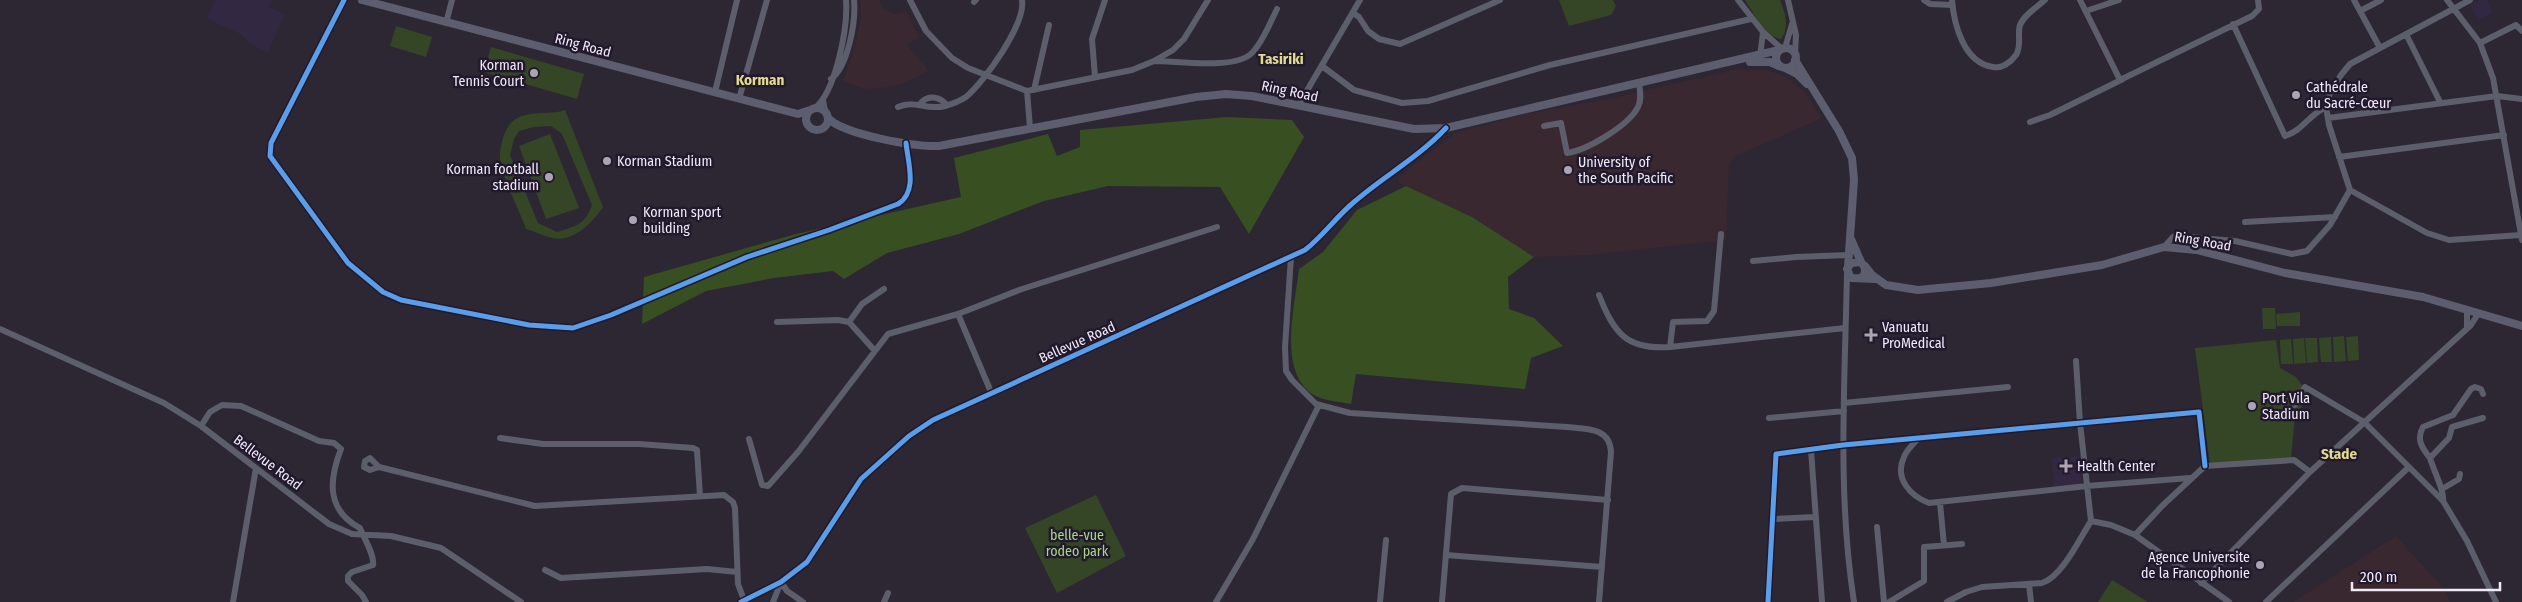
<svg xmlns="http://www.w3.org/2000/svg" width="2522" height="602" viewBox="0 0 2522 602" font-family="'Fira Sans Condensed',sans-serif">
<rect width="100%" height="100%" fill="#2c2733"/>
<path fill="#322841" d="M216,0h56l-3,7 16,7 -17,39 -19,-10 -7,-8 -36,-17z
M2479,0h8l6,13 -15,7 -8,-15z
M2079,456l3,29 -29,3 -1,-30z"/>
<path fill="#392830" d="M860,0h19l4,9 12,5 11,-3 13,27 -12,7 22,26 -27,13 -34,6 -25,-9 12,-34 6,-31z
M1738,69l29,1 19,7 17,13 19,28 -86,38 -7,7 -3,77 -138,15 -54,2 -62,-40 -72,-33 -3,-6 58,-45 77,-20 80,-15z
M2396,536l48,53 6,13h-157z"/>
<path fill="#354626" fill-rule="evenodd" d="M1559,0h54l3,6 -5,9 -42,11z
M1745,0h35c5,13 10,27 1,39 -16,-2 -28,-27 -36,-39z
M396,26l36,11 -6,20 -36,-11z
M491,47l93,27 -7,25 -93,-27z
M565,110l38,97c-10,15 -30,36 -51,31 -9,-2 -17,-7 -26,-9 -6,-17 -24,-53 -26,-69 -1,-11 4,-32 13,-39 16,-12 35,-5 52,-11zM551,126l11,8 30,71c-7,20 -16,21 -35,27l-19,-9 -28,-68 4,-16 5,-8 15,-4z
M550,134l29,74 -33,11 -27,-73z
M2262,308h13l1,21h-13z
M2300,312v14h-23l-1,-12z
M2344,336l2,25 -12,1 -1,-25z
M2358,336l1,24 -11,1 -2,-24z
M2331,337l1,25h-11l-2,-24z
M2304,338l2,25 -12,1 -1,-25z
M2305,338h12l1,24 -11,1z
M2291,339l2,25h-12l-1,-24z
M2276,340l4,28 16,9 13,18 -14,23 -4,40 -81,6 -15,-116z
M1096,495l30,61 -69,37 -32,-65z
M2112,580l36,22h-50z"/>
<path fill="#374f21" d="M1227,117l65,3 12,17 -55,97 -29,-47 -112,-1 -64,15 -85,33 -72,19 -43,26 -11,-8 -59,7 -68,13 -64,33 2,-47 152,-43 165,-37 -7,-39 94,-24 9,22 23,-9v-17z
M1406,186l66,31 62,40 -26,20 1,32 25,9 29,28 -32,12 -6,31 -169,-15 -5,30c-14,-3 -32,-3 -43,-13 -29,-27 -13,-86 -9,-122l24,-17 34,-42z"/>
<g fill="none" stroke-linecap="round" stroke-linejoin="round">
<path stroke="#5c5e6c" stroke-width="6" d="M344,0l-73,143 -1,13 78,107 35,29 18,8 128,25 44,3 38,-13 136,-58 82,-27 69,-26c20,-12 10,-41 8,-61
M910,0l16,31 26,27 16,10 59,23 105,-21 22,-9 19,-11 11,-11 24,-39
M1738,0l25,32 19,17
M1788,0l8,35 -1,19
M1924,0l6,4 22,1
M1952,0c2,25 12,63 41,67 9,2 18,-5 23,-12 6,-9 1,-21 4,-30 4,-10 17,-18 25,-25
M2080,0l40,80 132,-64 7,-7 -1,-9
M2354,0l26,48
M2447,0l33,43 13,35 29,162
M2470,0l-120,64 -9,11 -11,18 -4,14 3,18 21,65 77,43 22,7 72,-5
M974,2l2,-2
M2086,11l33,-11
M2360,11l21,-11
M1353,13l6,4 9,14 11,8 21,5 100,-44
M446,23l6,-23
M2233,24l52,112c17,-5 25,-22 41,-29
M2406,34l34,68
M2480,43l36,-18 6,6
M1785,48l7,-24
M1760,57l3,-25
M1154,61c24,0 81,9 98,-8 11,-11 18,-30 25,-44
M1322,66l32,24 48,13 26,-2 122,-36 201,-46
M1095,77l-3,-38 13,-39
M831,79c17,-12 25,-58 23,-79
M1034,90l15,-65
M1027,91l3,37
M715,92l22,-92
M739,99l28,-99
M823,100l2,11
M919,105c8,-11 20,-9 28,0
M1298,106l62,-106
M898,107c17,-8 27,4 47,-1 7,-2 15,-5 21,-9 18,-15 60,-73 56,-97
M814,109c22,-17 34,-82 32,-109
M2328,118l169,-22 25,3
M2030,122l20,-7 73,-36
M1544,126l17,-3 6,30c21,-3 62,-28 71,-46 4,-8 2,-16 1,-24
M2339,157l165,-22
M2245,222l90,-5
M2164,247l9,-10 4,-1 58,5 57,13 15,-3 23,-26 20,-35
M1291,257l-6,90 1,24 6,9 24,24 34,9 217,14c19,2 43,0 44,25l-12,150
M1753,261l43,-4 52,-2
M1847,272c-2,110 -10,221 7,330
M1599,295c15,38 27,55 71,52l175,-19
M2467,311v17
M958,314l33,78
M777,322l61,-2 11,2
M0,329l164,74 37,23 128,98 23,10 39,2 50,12 80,54
M1670,347l3,-25 34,-1 7,-10 7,-77
M875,351l-26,-29 13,-18 22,-15
M2076,361l4,62 11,98 20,4 24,10 28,-30 42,-39 89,-6 16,12
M1844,403l164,-16
M2295,405l10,-18 59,35 79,79 24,40 29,61
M1769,418l75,-7
M201,426l9,-14 12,-7 19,1 78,35 15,2 7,6c-12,31 -15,61 19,79 4,10 15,28 13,37l-21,7 -4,4v5l14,14 4,7
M500,438l43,6h96l54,4 4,2 3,46
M1918,438c-4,6 -12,12 -14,19 -10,21 6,39 25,46l158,-17 103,-8
M749,439l13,46 6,1 30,-34 90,-118 70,-20 64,-25 195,-62
M1811,450l11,152
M2430,458c-8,-10 -14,-19 -7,-31l30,-12 18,-26 4,-2 6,2 2,5
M379,467l-9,-9 -5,3 -1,6 6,3 9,-3 156,39 189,-11 9,7 2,6 3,76 6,16
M2442,489l17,-10 1,-5
M2443,501c2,-9 -10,-32 -13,-43l19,-20 3,-11 31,-9
M1940,503l4,42
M1774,519l41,-2
M1877,527l7,75
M2135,535l94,67
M1446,555l156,12
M545,570l16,8 146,-9 30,3
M2201,583l109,-111 161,-147 7,-11
M2029,584l2,18
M233,602l23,-134
M741,602l40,-20 26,-20 54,-83 48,-43 24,-16 372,-170c18,-14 31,-33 49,-48 30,-26 65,-45 92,-74
M773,602l8,-20 6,9 16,11
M884,602l4,-9
M1216,602l37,-63 66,-134
M1380,602l6,-62
M1442,602l9,-108 11,-6 146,12
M1768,602l8,-148 67,-9 356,-33 6,54
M1889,602l35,-21v-34l38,-3
M1947,602l19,-10 16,-5 60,-4c20,-6 38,-45 49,-62
M2266,602l143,-135"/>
<path stroke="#5c5e6f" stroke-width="8" d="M362,0l436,114 12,-4
M1776 58a10 10 0 1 1 20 0a10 10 0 1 1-20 0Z
M1795,60l44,71 13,27 2,22 -6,87
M1750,62h20l9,4
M1785,68l12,6 10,10
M806 119a11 11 0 1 1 22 0a11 11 0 1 1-22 0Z
M829,119c17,16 86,28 110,27l257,-49 30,-3 26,2 162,33 32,-1 333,-78
M1851,239l10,23
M1865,266l7,9 14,10 32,5 73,-7 111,-18 62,-18 33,3 88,23 138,24 99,29
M1861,278c6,-5 5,-10 0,-16l-10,1 -4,6 4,9 24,1"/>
<defs>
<path id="cycleway" d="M344,0l-73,143 -1,13 78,107 35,29 18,8 128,25 44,3 38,-13 136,-58 82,-27 69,-26c20,-12 10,-41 8,-61
M741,602l40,-20 26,-20 54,-83 48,-43 24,-16 372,-170c18,-14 31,-33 49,-48 30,-26 65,-45 92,-74
M1768,602l8,-148 67,-9 356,-33 6,54"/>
</defs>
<use href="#cycleway" stroke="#22192d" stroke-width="8"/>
<use href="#cycleway" stroke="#5a9eea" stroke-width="5"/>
</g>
<g fill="#aba5b3" stroke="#22192d" stroke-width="2">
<circle cx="534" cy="73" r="5"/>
<circle cx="2296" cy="95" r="5"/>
<circle cx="607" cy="161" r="5"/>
<circle cx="1568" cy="170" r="5"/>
<circle cx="549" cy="177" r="5"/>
<circle cx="633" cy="220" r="5"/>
<path d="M1868.5 327.5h5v5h5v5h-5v5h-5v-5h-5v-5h5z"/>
<circle cx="2252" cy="406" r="5"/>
<path d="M2063.5 458.5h5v5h5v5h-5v5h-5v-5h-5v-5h5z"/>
<circle cx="2260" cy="565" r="5"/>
</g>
<g text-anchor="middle" stroke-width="5" stroke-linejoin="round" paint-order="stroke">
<g font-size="14" fill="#efe9f8" stroke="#22192d">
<text transform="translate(583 45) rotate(15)" y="5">Ring Road</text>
<text transform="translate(1290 91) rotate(12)" y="5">Ring Road</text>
<text transform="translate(2203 241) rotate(10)" y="5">Ring Road</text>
<text transform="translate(1077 342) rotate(-24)" y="5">Bellevue Road</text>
<text transform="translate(268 462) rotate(37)" y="5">Bellevue Road</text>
</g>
<g font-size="14" fill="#efe9f8" stroke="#22192d" text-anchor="start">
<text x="524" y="70" text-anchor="end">Korman<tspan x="524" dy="16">Tennis Court</tspan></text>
<text x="2306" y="92">Cathédrale<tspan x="2306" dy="16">du Sacré-Cœur</tspan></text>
<text x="617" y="166">Korman Stadium</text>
<text x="1578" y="167">University of<tspan x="1578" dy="16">the South Pacific</tspan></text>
<text x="539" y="174" text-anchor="end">Korman football<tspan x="539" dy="16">stadium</tspan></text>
<text x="643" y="217">Korman sport<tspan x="643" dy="16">building</tspan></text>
<text x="1882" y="332">Vanuatu<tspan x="1882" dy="16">ProMedical</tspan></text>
<text x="2262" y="403">Port Vila<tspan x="2262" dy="16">Stadium</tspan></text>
<text x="2077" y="471">Health Center</text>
<text x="2250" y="562" text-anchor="end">Agence Universite<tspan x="2250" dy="16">de la Francophonie</tspan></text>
</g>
<g font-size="14" fill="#a9d785" stroke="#22192d">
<text x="1077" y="540">belle-vue<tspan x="1077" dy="16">rodeo park</tspan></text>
</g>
<g font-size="15" font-weight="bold" fill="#e1dc8d" stroke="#22192d">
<text x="1281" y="64">Tasiriki</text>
<text x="760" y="85">Korman</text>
<text x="2339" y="459">Stade</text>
</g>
</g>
<path d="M2352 582v8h148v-8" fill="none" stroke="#efe9f8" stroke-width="2.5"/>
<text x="2360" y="582" font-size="15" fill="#efe9f8" stroke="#22192d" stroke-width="4" paint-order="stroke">200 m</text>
</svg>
